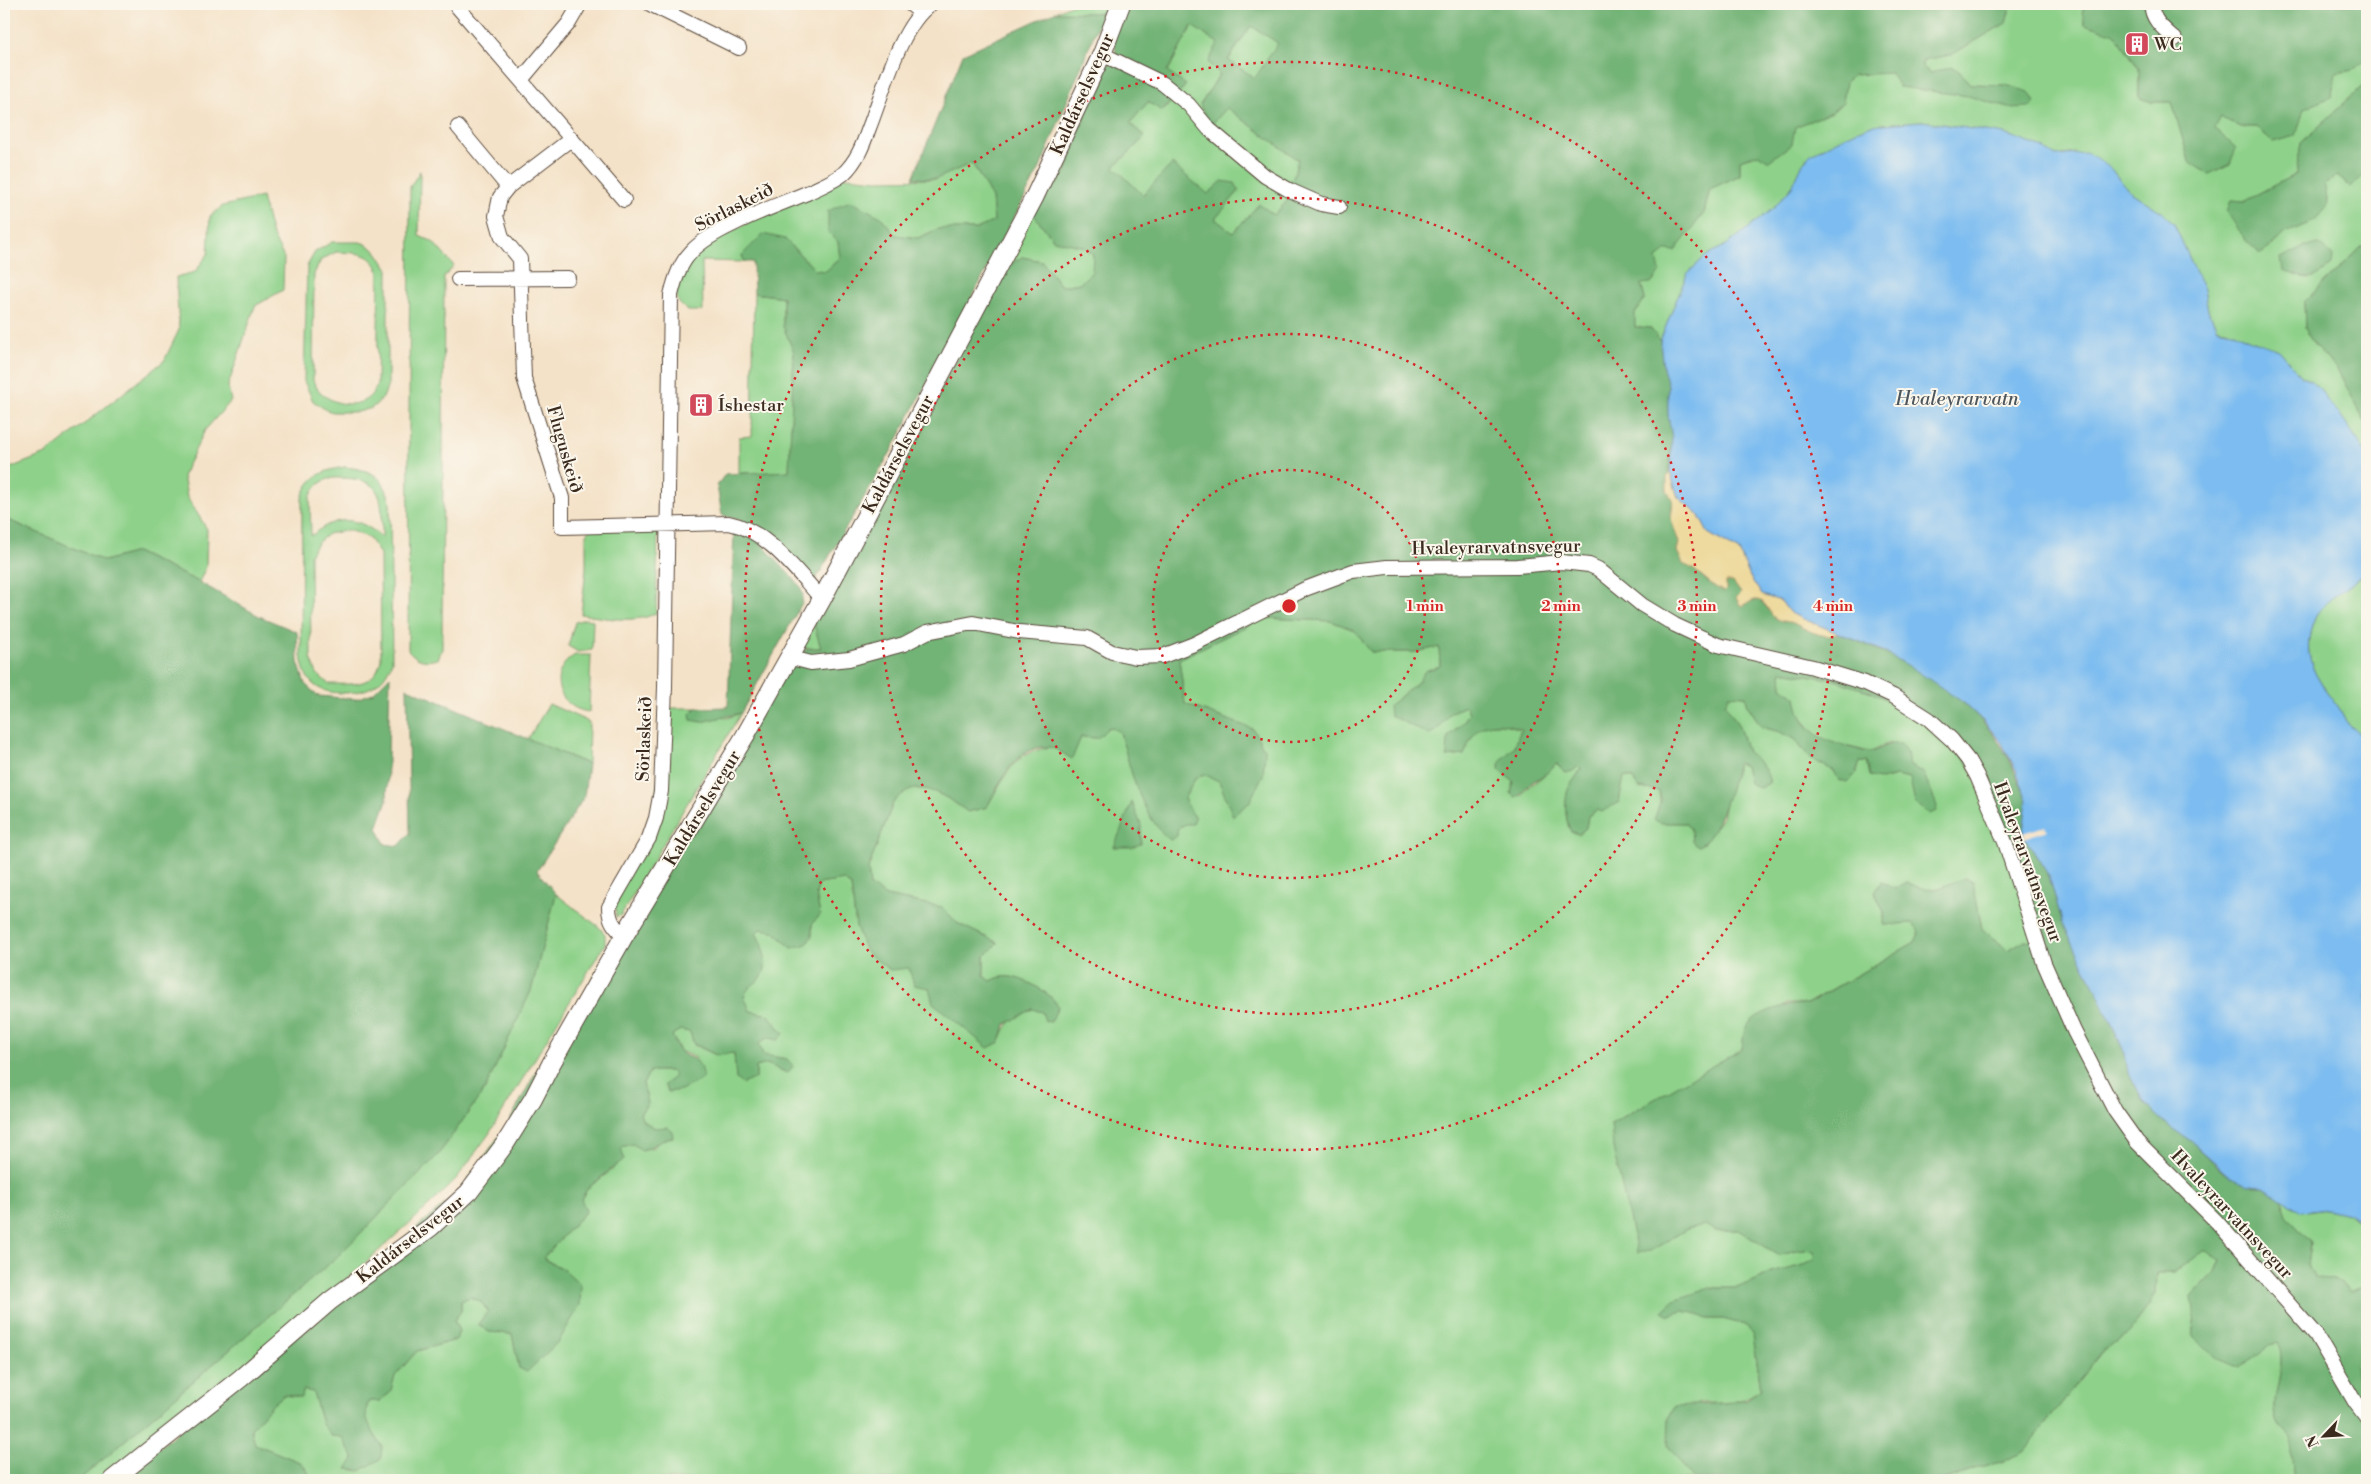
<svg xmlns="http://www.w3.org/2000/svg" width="2371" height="1484" viewBox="0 0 2371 1484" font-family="'Libre Bodoni',serif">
<rect width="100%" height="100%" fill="#fbf7ec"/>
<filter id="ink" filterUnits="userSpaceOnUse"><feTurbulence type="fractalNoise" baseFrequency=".02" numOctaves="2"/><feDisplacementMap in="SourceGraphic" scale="10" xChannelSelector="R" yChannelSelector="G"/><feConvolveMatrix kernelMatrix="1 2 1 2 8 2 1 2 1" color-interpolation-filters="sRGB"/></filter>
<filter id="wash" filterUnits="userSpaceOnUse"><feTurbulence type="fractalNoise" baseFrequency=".0096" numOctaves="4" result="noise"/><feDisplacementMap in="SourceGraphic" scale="20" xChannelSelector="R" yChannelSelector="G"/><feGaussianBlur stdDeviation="1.12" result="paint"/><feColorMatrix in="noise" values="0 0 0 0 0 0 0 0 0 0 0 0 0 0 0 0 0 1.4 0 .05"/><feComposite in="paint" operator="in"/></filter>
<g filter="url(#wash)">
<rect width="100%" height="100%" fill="#f4e2c8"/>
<path fill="#8ed18a" stroke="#647e54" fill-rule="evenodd" d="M1073,4h34l-4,9 -48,-1z
M2011,4h75l-3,8 2,12 30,9 24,36v28l12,5h21l17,59 31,-44 21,10h16l16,15 31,-34 27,-11 5,-24 17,-3 14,-12v24l-66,61 -5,31 -52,27 -13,-1 30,54 25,-21 30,-13 8,-36 13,-8 14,11 16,-16v71l-63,60 1,26 10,19 21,20 31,58v29l-28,-41 -11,-11 -8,-13 -10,-9 -8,-3 -23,-27 -31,-11 -22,-10 -9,-1 -9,-18 -4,-20 -30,-66 -12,-12 -33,-21 -18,-22 -36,-16 -19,3 -13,-8 -39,-14 -82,-13 -50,4 -18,7 -43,22 -8,9 -11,24 -17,20 -47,37 -22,12 -19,18 -27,67 -10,-13 -15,-1 -1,-14 11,-14 -4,-15 16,-26 47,-45 6,-24 30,-14v-15l18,-6 37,-27 37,-15 11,-10 3,-21 7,-6 38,-3 118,36 -3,-23 -36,-1 -11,-13 -28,2 -9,-6 1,-7 28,-5 55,-32z
M1192,25l26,18 2,30 -19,32 12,17 14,-15 71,53 -5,18 -12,14 8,7 -15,16 -15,-11 -26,29 -18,-14 24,-28 -30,3 -66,1 -29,-28 31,-30 -15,-14 18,-21 15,9 23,-26 -19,-12z
M1251,25l27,18 -23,36 -27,-18z
M1096,82c0,9 -6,12 -8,21 -7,23 -14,47 -22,71l-20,9z
M972,163l20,35 2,23 -17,8h-39l-20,9 -23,-3 -14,-18 -53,15 10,10 2,16 -14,13 -11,-1 -30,-31 -43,16 2,7 -42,-1 1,50h-15c-2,-2 -7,-5 -9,-8 -9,-16 13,-44 23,-56l135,-71 40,4 59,-1z
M420,171l-1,65 13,5 22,25 -10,11 -2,372 -4,10c-14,3 -20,2 -30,-9l2,-463z
M262,197l9,35 13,26 -1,32 -28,16 -27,80 3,15 -26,29 -22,45 4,22 20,32 -1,38 -7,15 -63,-30 -32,9 -96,-41 -4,-11v-43l6,2 36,-14 118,-93 15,-31 -3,-53 19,-5 13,-18 2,-38 13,-10z
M1033,214l21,26 31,7 8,7v18l-13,11 -19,3 -20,-25 -19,-4 -16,10z
M332,242h28l6,2 11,8 11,17v116l-5,13 -11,10 -14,4h-25l-7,-2 -13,-9 -9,-20 3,-115 8,-14zM336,252c18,1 36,-1 43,20l-2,112c-9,31 -55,23 -64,-4l1,-106 7,-14z
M754,293l29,4v29l11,26 -5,120 -50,1v-36l13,-1z
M345,467c26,3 39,8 45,35l2,159c-8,25 -26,32 -51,32 -25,-1 -37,-11 -40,-38l1,-157c7,-22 22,-28 43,-31zM333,478c51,-1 49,16 49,60 -24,-23 -46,-23 -71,-2l-1,-38c4,-11 11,-18 23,-20zM348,530l20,7 12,17 1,105c-5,29 -30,25 -52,25l-12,-10 -6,-16 -1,-103 7,-12 11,-9z
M592,526l66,5 -2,82c-18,11 -55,5 -75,1l5,-45v-35z
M2367,564v189c-3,-7 -6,-18 -12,-24 -2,-1 -5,-2 -6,-4 -5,-5 -7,-14 -12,-20 -22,-28 -38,-50 -22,-87 11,-25 43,-29 52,-54z
M1263,618l68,3 23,9 17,22h44l24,-5 1,19 -15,5 -7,11 -29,24 49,23 13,-17 15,-6 3,7 -6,10 -15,14 -1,20 17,-2c3,-7 6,-17 11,-23 10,-12 34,-9 46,-2l-7,18 -14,13 14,21 -3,11 10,3c10,-15 24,-17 35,-33l23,2 2,3c-3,7 -7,11 -10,17 -8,13 -6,35 0,47l8,2 7,-6 2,-12 9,-6 22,-8 4,-25 9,1 7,10 20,3 3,32h24l17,21 19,-26 4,-20 12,-35 7,3 15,22 9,-5v-4l-22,-27 -8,-26 -14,-22 4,-9 17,1 2,10 14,21 18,5 14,7 16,19 24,13 22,2 4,-11h7l14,18 15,-4 14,3 -3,-26 -18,-10 -19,9 -41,-10 -15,-8 -16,-22 -2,-15 -14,-10 -1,-16 50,8 41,13 31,14 61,47 61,147 18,20 4,18 -9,4 -13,-2 -17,10 -26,-21 -9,-47 -18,-1 -10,6 -21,4 -17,-9 -12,7 -21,2 10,21v13l28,-2 8,8 -5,11 -109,62h-19l-42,26 -3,19 -131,75 39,127 37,-22 18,-5 11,7 22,-1 41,25 24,-5 11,1 1,8 -15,7 -29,7 -34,15h-27l-41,27 13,-4 12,2 13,6h16l23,6 7,10 8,54c-22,16 -37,14 -63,14l-30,43 26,34h-1381l-11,-17 -47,-19 -4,-15 22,-25 11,-9 17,2 3,-7 9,2 9,32 20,13 13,22 -7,9 34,-22c-10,-14 -21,-29 -13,-45h10l11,-8 5,-17 22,-25 39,-11 3,-9 -5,-11 7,-9v-10l9,-4 10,4 8,10 -9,13 10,8 23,2 7,34 47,-97 -23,-13 43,-47 -5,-12 7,-11 25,-19 8,-22 12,-3 9,6 12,-3 6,-7 -5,-12 -12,-7 -3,-7 8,-11 -5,-19 7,-13h22l3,6 -7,15 28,-34 -16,-7 -8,-16 8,-5 10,2 4,13 22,10 18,-2 2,26 20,-1v-11l11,-3 20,9v-14l-24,-4 -5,-11 9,-6 2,-23 -19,-4 -6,-15 5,-10 12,-8 -1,-37 -4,-8 4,-5 13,3 19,17 20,-12v-12l8,-9 -4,-21 3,-10 25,-4 7,7 5,40 53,41 20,20 71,54c6,-20 13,-24 32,-33l10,3 16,-5c-5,-14 -40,-33 -55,-30 -4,0 -8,2 -12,4l-7,-5v-19l14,-14 -41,-20 -15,-16 -56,-11 -16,-10 -2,-17 25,-66c23,-29 52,-7 75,9l19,-5c29,-52 30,-57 91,-64l4,-6 16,1 11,-11 11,5 16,55 41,41 18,-10 -11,-19 11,-20 9,-5 15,7 15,35 19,-87 -68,-25 -6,-45z
M585,619l8,1 -1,30 -14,2 -10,-6 7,-24z
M813,621l8,27h-21z
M575,655h16l-2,57c-32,-4 -43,-40 -14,-57z
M549,704l40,18 -1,42 -60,-25z
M667,708h29l-6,6 37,4 14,-5 -120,202 -5,2 -2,-27 37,-59z
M556,894l43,33 6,7v10l-116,190 -32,44 -26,26 -121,108 -206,168h-25l258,-223 101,-102 47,-66 46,-98z
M2280,1197l13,10 14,5 20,-3 21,5 13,9 6,-5v66l-16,8 -16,-13h-20l-7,-15 3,-21 -25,-28z
M2204,1250l16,9 -6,15 -22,23 3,19 -3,20 70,17 5,-7 11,-4c13,34 -22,71 13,96l2,36 7,6h-358l38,-13 22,-5 24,-13 77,-99 25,-17 22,-29 6,-11 1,-20h17z
M2365,1352h2v42l-9,-13 -2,-17z"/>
<path fill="#72b376" stroke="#566e4a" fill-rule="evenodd" d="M1119,4h892l-5,19 -55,32 -28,5 -1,7 9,6 21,-6 7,4 11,13 36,1 23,7 6,10 -5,5 -21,1 -41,-12 -69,-9 -8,-14 -38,2 -7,7 -3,20 -11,10 -37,15 -3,17 -23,17 -11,-7 -18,6v15l-30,14 -6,24 -29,38 -8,-1 -10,8 3,14 -8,11 -11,1 4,15 -10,14v14l15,1 10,13 3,27 5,18v28l4,24 -5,53 6,6 -2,22 8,24 -2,8 9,14 7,3 15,14 18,8v-8l7,-1 8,12 11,8 7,-1c8,6 11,14 19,19 5,3 11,2 15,4 13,5 31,18 45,10 73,29 153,70 181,149 2,5 7,11 8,17 2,10 -3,24 -4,34l2,5 24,38 13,45 41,83 22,50 3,18 16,31 26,24 21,14 33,31 30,15h10l16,10 6,18 25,28 -3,21 7,14 20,1 16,13 16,-8v68l-11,12 2,17 9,13v86h-67l-7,-6 -2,-36c-35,-25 0,-62 -13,-95l-11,3 -5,7 -23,14 -24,-10 -23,-21 3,-20 -3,-19 22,-23 6,-14 -16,-9 -30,22h-17l-1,20 -6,11 -22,29 -25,17 -77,99 -24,13 -22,5 -38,13h-248l-26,-34 1,-28 6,-12 52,-3 20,-4 14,-10 -8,-54 -7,-10 -23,-6h-16l-13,-6 -12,-2 -13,4 -7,-4 12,-11 36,-12h27l34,-15 29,-7 15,-7 -1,-8 -11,-1 -24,5 -41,-25 -22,1 -11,-6 -18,4 -37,22 -13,2 -24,-105 -2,-24 131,-75c1,-5 1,-15 3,-20 11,-19 42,-25 62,-25l108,-62 5,-11 -8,-8 -28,2v-13l-10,-21 8,-9 13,7 12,-7c30,15 30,4 58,-4l8,5 9,46 26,21 17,-10 13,2 9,-4 -4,-18 -18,-20 -43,-120 -43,-51 -67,-37 -41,-13 -50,-8 1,16 14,10c5,35 25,43 56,51 6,1 14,5 19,4 14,-4 13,-9 30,-8l6,9 3,13 13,6 14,34 -1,5 -6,3 -15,-10 -5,-25 -14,-3 -15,4 -12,-4 -3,-14h-6l-4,11 -9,9 -8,-2 -5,-9 -24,-13 -16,-19 -14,-7 -18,-5 -14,-21 -2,-10 -17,-1 -4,9 14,22 8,26c9,6 23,19 22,31l-9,5 -11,-5 -4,-17 -7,-3c-7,20 -20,77 -40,83l-6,-5 -1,-11 -5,-7h-24l-8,-3 7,-20 -2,-9 -20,-3 -7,-10 -8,-1 -5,25 -17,10 -5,-2 -9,6 -2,12 -7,6 -8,-2c-6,-12 -8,-34 -1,-47 4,-5 8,-10 11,-16l-2,-3 -6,5 -7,2 -10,-10c-12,16 -18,13 -29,24 -5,5 -5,8 -12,10l-4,-4 3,-11 -15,-12 1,-9 14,-13 7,-19c-13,-6 -36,-9 -46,4 -5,6 -8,15 -11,22l-17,2 1,-20 15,-14 6,-10 -3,-7 -15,6 -13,17 -9,6 -39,-20 -1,-9 29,-24 7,-11 15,-5 -1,-19 -24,5h-44l-17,-22 -23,-9 -68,-3 -84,41 6,45 68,25 12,22 -2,24 -14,28 -16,13 -14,-35 -16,-7 -8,5 -11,20 11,19 -2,6h-7l-8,4 -1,8 -7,4c-31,-26 -39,-71 -50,-108l-11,-5 -11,11 -17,-1 -9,22c-7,-4 -17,-12 -24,-12 -33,-2 -49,38 -61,60l-19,5c-23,-16 -52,-38 -75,-9l-25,66 2,17 16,10 56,11 15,16 41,20 -14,14v19l7,5c4,-2 8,-4 12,-4 15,-3 50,16 55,30l-7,15 -6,-1 -3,-9 -10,-3 -27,16 -5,17 -12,6 -55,-45 -4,-15 -15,-3 -5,-17 -19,2 -24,-18 -10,-25 -5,-41 -7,-6 -25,4 -3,10 4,21 -8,9v12l-5,8 -15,4 -19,-17 -13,-2 -4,4c7,13 15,34 4,46 -7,6 -12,8 -16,17l6,15 19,4 15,19 -6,6 -11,-2 -8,6 4,11 24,4 6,7 -5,7 -21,-9 -11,3v11l-14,6 -6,-5 -2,-26 -18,2 -22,-11 -4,-12 -10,-2 -8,5c2,4 4,11 7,15 11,13 20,1 24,29l-22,11 -13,2 -4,-7 10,-8 -2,-6h-22l-7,13 5,19 -8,11 3,7 12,7 12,-1 5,4 1,6c-13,3 -19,10 -32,13l-8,-6 -12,3 3,12 -36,29 -7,11 5,12 -43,47 23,13 15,14 -1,20 -21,36 -32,31 -8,-4 -7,-34 -23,-2 -11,-8 10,-13 -8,-10 -10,-4 -9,4v10l-7,9 5,11 -3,9 -39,11 -22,25 -5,17 -11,8h-10c-8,16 4,31 13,45l-1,13 -21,12 -13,-2 7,-10 -12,-22 -11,-1 -9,-12 -9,-32 -9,-2 -3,7 -17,-2 -11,9 -22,25 4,15 47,19 11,17h-192l339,-289 49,-69 36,-67 10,-13 227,-379 25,-14 14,-1 -8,-27 193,-354 16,-10 20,4 19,25 19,-3 12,-11 1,-18 -8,-7 -31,-7 -21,-26 13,-31 20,-10 20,-60 2,-12 8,-11v-8l7,-21 15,5 -6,-38zM1192,26l26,17 -10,20 12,11 -20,31 7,15 6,3 14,-15 71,52 -5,18 -13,14 9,7 -15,16 -15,-11 -26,29 -18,-14 24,-28 -4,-8 -13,-2 -14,13 -36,-30 -29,31 -29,-28 31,-30 -15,-14 18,-21 14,9 24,-26 -19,-13zM1251,26l27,17 -23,35 -27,-18z
M2086,4h281v54l-14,12 -17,3 -5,24 -27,11 -8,28 -23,6 -16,-15h-16l-21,-10 -6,11 22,20 -6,16 -21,10 -20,-13 -17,-59h-21l-12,-5v-29l-24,-34 -30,-10 -3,-12z
M1055,12l48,1 -63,155 -147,280 -77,131 -8,1 -65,-59 -21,-6 -5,-29 8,-12 64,-3 5,-119 -11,-26v-29l-29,-4 -1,-31h-9l-2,-7 21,-21 22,5 30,31 11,1 14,-13 -2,-16 -10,-10v-21l22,-10 31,16 14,18 23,3 20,-9h39l17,-8 -2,-23 -20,-35 -36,16 -23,-1 50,-124z
M2367,82v89l-16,16 -14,-11 -13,8 4,19 -12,17 -30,13 -25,21 -14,-12 -20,-30 4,-12 13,1 52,-27 5,-31z
M2367,242v183l-31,-58 -21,-20 -10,-19 -1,-26z
M2320,245l13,11 -1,9c-22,18 -22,14 -49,6l-2,-13 24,-12z
M4,509l4,11 96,41 32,-9 63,30 60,34 38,16 1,30 7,22 13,12 38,3 17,-6 17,-17 -3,124 -10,28 8,16 14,2 11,-13 -3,-145 181,76 -4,33 -47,74 19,23 -25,97 -46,98 -47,66 -101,102 -258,223h-75z
M734,529l22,9 44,48 3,9 -1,8 -61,110 -39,9 -11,-2 -1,-6 6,-6 32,-1z
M1132,802l9,23v19l-9,3h-18z"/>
<path fill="#eeda9e" stroke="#94825e" d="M1670,472l8,25 20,17 10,19 31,18 11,26 12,18 19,6 9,12 48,20c-13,8 -32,-4 -45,-10 -6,-2 -12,-1 -18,-5 -7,-5 -9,-19 -19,-18 -5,0 -10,5 -15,6l-5,-8 5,-5 -8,-11h-7v8l-2,2c-16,-8 -25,-22 -41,-28l-6,-13 2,-8 -8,-24 2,-18 -6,-10v-14z"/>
<path fill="#7bbcf0" stroke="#5b7387" d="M1922,121l82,13 39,14 13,8 29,-3 11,4 15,12 18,22 33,21 12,12 30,66 4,20 9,18 15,3 16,8 31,11 23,27 8,3 10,9 8,13 11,11 28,41v110c-9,25 -41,29 -52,54 -16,37 0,59 22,87 5,6 7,15 12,20 1,2 4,3 6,4 6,6 9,17 12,24v465l-2,7h-3l-5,-6 -9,-5 -21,-5 -26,3 -37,-25 -15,-1 -18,-9 -40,-36 -21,-14 -26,-24 -16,-31 -3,-18 -22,-50 -41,-83 -13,-45 -24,-38 -2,-5 4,-33 -11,-30 -15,-28 -16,-19 -21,-20 -53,-36 -33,-18 -72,-29 -16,-7 -9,-12 -19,-6 -12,-18 -11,-26 -31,-18 -10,-19 -20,-17 -8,-25 2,-34 -4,-24v-28l-5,-18 -3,-27 27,-67 19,-18 22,-12 47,-37 17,-20 11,-24 8,-9 43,-22 18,-7z"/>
<path fill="#f4e2c8" d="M2045,826l2,4 -22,8 -2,-5z"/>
</g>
<g filter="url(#ink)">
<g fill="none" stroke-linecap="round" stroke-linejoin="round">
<defs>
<path id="minor" d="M455,4l169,196
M650,4l89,44
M910,4l10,8
M2152,4c-2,15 13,26 23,35
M1102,54l60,29 27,22 20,24 56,47 24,14 32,14 18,3
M521,80l48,-57 11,-19
M458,127l50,60
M571,139l-63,48 -8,10 -4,19 6,21 18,22 4,119 38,120v29l167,-4c39,8 66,47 93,76
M458,279l110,-1
M788,657l23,6 38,-4 55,-15 23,-12 46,-9 46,9 68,6 25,14 24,5 27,-1 31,-12 111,-55 48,-18 34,-4 130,-1 45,-4 27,3 9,4 44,36 33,20 43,20 95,22 52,16 28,13 36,23 23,21 16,20 9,16 28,66 39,121 30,68 41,80 22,31 80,80 99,113 39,67 12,16
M624,936c-9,-9 -15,-15 -15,-29l40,-69 7,-20 5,-27 4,-104 6,-392c4,-16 9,-32 21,-44 21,-23 84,-45 115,-58 12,-6 26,-11 36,-19 14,-13 20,-29 26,-46 14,-35 31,-103 62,-124"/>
<path id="tertiary" d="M112,1480l129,-102 89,-77 101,-74 38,-35 36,-48 28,-45 18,-35 73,-128 121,-200 77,-137 213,-403 67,-142 19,-50"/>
</defs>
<use href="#minor" stroke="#574638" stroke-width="16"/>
<use href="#tertiary" stroke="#574638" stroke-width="20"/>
<use href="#minor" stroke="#fff" stroke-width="14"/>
<use href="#tertiary" stroke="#fff" stroke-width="18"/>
</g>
</g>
<g fill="none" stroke="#d62828" stroke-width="2.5" stroke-dasharray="2.5 5">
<circle cx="1289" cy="606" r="136"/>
<circle cx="1289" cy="606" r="272"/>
<circle cx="1289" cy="606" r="408"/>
<circle cx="1289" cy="606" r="544"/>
</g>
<defs>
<symbol id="building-square" viewBox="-11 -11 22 22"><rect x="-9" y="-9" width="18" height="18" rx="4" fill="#d1495b" stroke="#fbf7ec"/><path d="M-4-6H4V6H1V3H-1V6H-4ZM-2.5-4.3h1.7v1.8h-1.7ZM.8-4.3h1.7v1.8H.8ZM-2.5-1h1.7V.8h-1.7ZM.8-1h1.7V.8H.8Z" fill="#fff"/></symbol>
</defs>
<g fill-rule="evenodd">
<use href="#building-square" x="2123" y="30" width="28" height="28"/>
<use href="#building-square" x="687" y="391" width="28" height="28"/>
</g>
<g text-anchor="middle" stroke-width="4" stroke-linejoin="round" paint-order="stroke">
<g font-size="18" fill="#3b2a1e" stroke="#fbf7ec" text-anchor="start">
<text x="2154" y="50">WC</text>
<text x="718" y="411">Íshestar</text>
</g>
<g font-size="18" fill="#3b2a1e" stroke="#fbf7ec">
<text transform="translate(1082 94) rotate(-66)" y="6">Kaldárselsvegur</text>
<text transform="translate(734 207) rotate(-27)" y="6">Sörlaskeið</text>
<text transform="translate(565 449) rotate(74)" y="6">Fluguskeið</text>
<text transform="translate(898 454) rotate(-62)" y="6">Kaldárselsvegur</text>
<text transform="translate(1496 547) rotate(-1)" y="6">Hvaleyrarvatnsvegur</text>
<text transform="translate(644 739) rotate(-88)" y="6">Sörlaskeið</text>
<text transform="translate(702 808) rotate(-59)" y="6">Kaldárselsvegur</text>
<text transform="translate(2028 862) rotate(70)" y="6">Hvaleyrarvatnsvegur</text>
<text transform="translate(2232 1214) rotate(47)" y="6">Hvaleyrarvatnsvegur</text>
<text transform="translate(410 1239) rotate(-38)" y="6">Kaldárselsvegur</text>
</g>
<g font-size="19" font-style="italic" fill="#4e565d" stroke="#fbf7ec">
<text x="1957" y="405">Hvaleyrarvatn</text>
</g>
</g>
<circle cx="1289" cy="606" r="8" fill="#d62828" stroke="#fbf7ec" stroke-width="2.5"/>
<g font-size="15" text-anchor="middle" font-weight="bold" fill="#d62828" stroke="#fbf7ec" stroke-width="4" stroke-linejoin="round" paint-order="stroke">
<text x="1425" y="611">1 min</text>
<text x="1561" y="611">2 min</text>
<text x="1697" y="611">3 min</text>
<text x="1833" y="611">4 min</text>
</g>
<rect width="2371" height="1484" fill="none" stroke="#fbf7ec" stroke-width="20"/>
<g transform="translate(2324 1436) rotate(245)" stroke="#fbf7ec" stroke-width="4" paint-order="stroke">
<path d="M0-4L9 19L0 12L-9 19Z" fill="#3b2a1e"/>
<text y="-8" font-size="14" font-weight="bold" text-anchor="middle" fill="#3b2a1e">N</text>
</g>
</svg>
